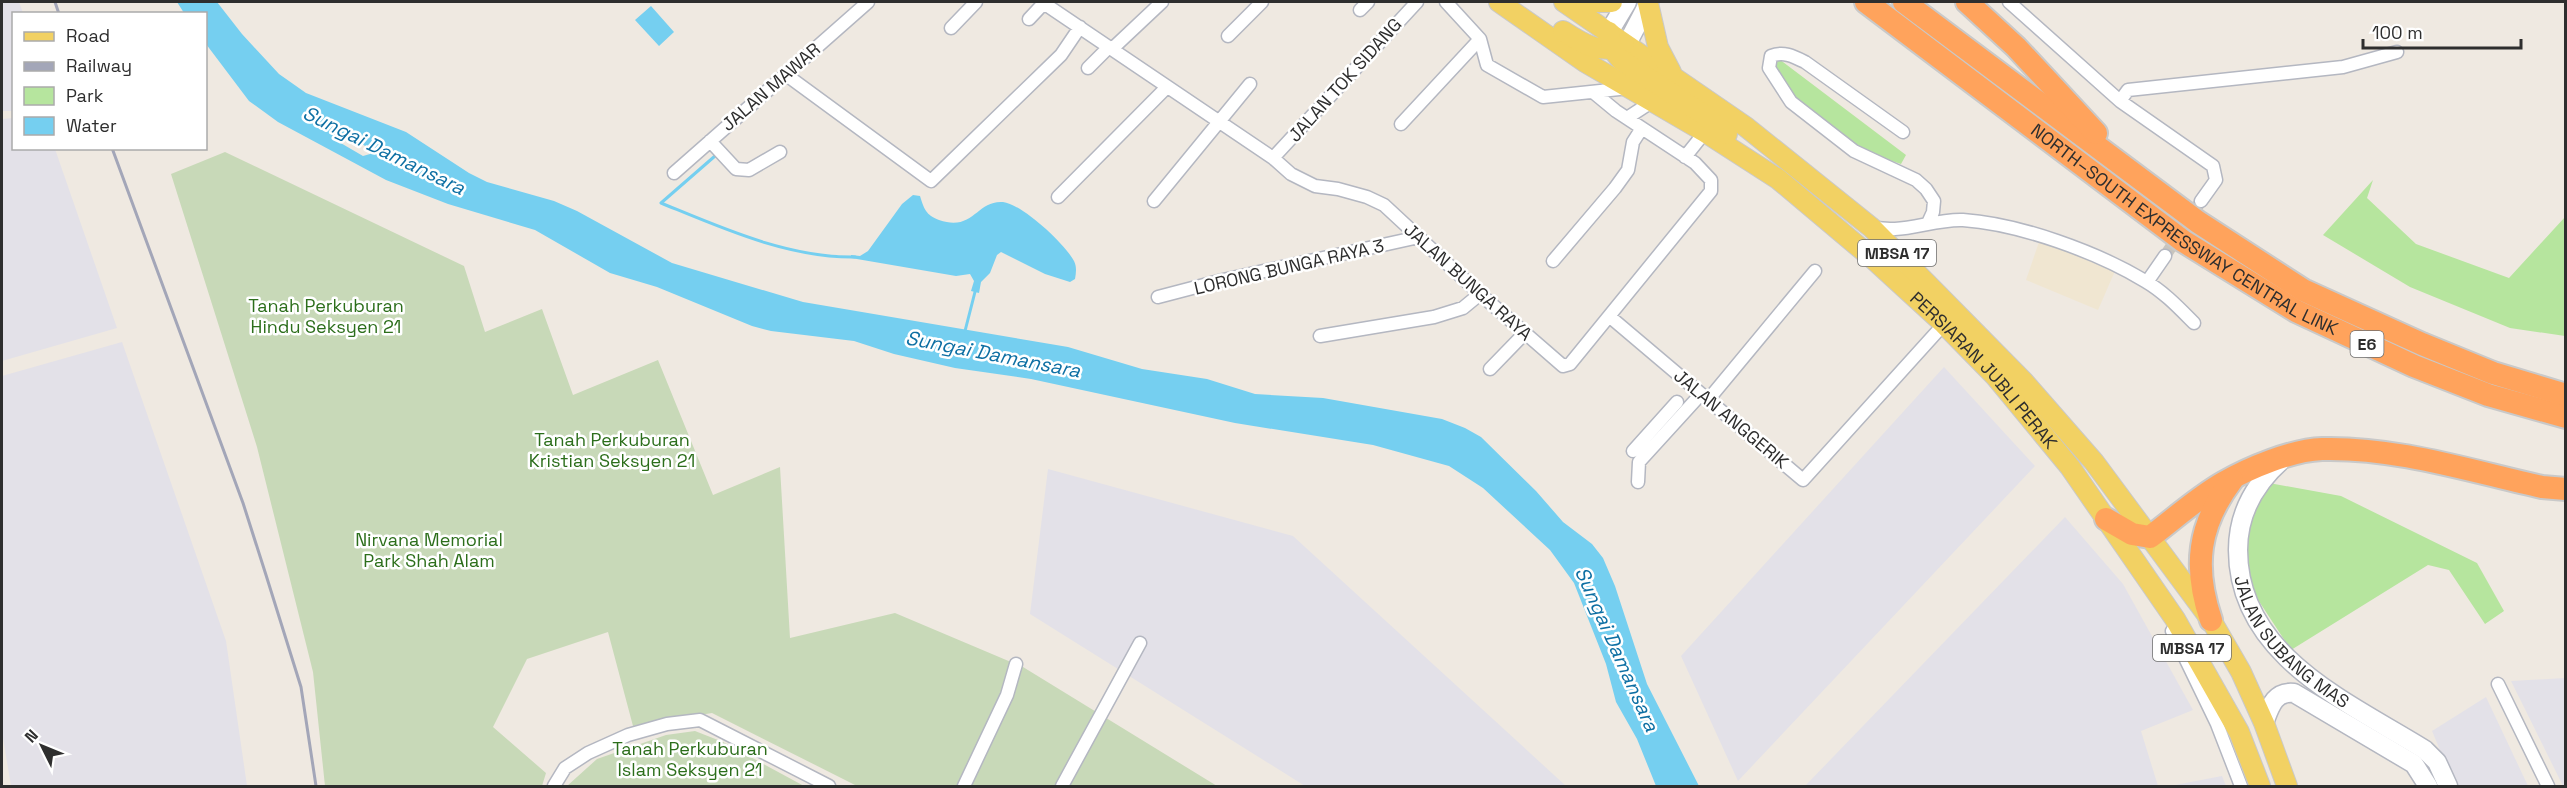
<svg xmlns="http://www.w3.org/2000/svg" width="2567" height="788" viewBox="0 0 2567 788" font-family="'Space Grotesk',sans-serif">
<rect width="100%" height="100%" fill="#efe9e1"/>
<path fill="#e3e1e8" d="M2,2h17l4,11 -9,1 -1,97h-11z
M13,118l1,30 41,1 62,179 -115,33v-242z
M122,342l104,299 21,145h-236l-9,-54v-356z
M1944,367l91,99 -297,315 -57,-125z
M1048,469l245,67 273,250h-261l-275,-172z
M2065,517l58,67 70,126 -52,21 17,55h-353z
M2565,678l1,108h-3l-52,-105z
M2486,697l42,89h-73l-23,-55z
M2222,776l4,10h-56z"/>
<path fill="#f0e6d1" d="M2039,242l38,12 38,17 -17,39 -72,-30z"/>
<path fill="#b6e59e" d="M1779,59l127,96 -5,9 -42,-14 -69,-52 -16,-30z
M2373,180l-6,18 49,46 93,34 56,-61v119l-55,-8 -100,-41 -87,-52z
M2269,483l72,13 136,67 27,48 -19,13 -36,-54 -21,-5 -137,85 -44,-67 -2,-41 12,-39z"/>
<path fill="#c8d9b8" d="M225,152l239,114 21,66 57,-23 31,86 85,-35 55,135 67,-28 10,171 105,-25 128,54 194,119h-360l-145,-73 -79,13 -25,-94 -81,27 -34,68 53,46 -4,13h-217l-12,-114 -56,-225 -86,-273z
M695,731l28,11 81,44h-237l30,-27 69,-24z"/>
<path fill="#75cff0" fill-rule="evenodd" d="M177,2h40l25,32 37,40 27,19 100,39 63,41 18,9 67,19 23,10 95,52 131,39 265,45 74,22 65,10 48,15 68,4 119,21 23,9 16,9 55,54 27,31 29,22 11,14 12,28 32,98 52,102h-43l-19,-47 -21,-37 -10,-38 -32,-81 -24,-33 -67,-62 -34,-22 -76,-21 -138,-22 -204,-44 -76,-11 -61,-14 -40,-13 -83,-10 -19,-5 -95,-39 -47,-14 -75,-43 -87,-26 -62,-24 -108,-58 -29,-21 -43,-57v-30l-22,-1zM342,137l18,5 10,8v4l-7,2 -24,-14z
M651,6l23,26 -15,14 -24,-26z
M913,195l7,1c4,13 6,19 19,24 35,12 37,-20 64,-18 19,2 62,42 71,59 3,6 2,12 1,18l-5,3 -25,-8 -44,-22 -4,3 -7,18 -9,9 -2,11 -8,-2 3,-10 -4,-7 -14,2 -105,-18v-3l9,1 8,-5 34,-47z"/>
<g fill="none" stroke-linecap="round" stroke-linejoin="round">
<path stroke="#75cff0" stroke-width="3" d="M715,156l-54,47c61,25 127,55 194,54
M965,331l11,-43"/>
<path stroke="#c8c4bd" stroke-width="12" stroke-dasharray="12 6" stroke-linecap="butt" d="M2165,256l36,-55"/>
<defs>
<path id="street" d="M1042,2l231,156 18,16 24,12 23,3 29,8 17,8 96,89 83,72 7,-2 141,-173v-11l-16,-17 -79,-52 -23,-19
M1446,2l34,37 7,26 56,32 86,-9
M2009,2l111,99 93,65 3,14 -15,21
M1360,10l8,-8
M1029,19l15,-16
M951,28l25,-26
M1228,36l34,-34
M1112,49l50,-47
M1088,68l21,-21
M785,74l146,107 130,-126 19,-28
M2120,101l8,-11 215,-23 54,-15
M1627,118l26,-17
M1401,124l79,-85
M1903,132l-98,-70c-12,-6 -22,-11 -34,-6l-2,12 22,34 63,49 62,29 10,9 8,12 -1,11 -5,11
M710,141l26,28 13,1 31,-18
M1685,157l20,-25
M1273,158l144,-156
M674,173l194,-171
M1058,197l109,-110
M1154,201l96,-117
M1872,228c7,0 15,1 23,1 22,-1 45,-10 68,-9 57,4 134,32 182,61 19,11 34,27 49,42
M1553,261l62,-73 13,-18 5,-28 9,-14
M2147,282l18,-26
M1158,297l65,-17 196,-43
M1609,316l194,164 141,-156
M1320,336l114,-19 29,-9 17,-14
M1490,369l34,-35
M1708,400l107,-129
M1633,451l44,-49
M1638,482l1,-20 62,-68
M2172,631l45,93 24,62
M2498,684l50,102
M554,786l11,-18 23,-15 40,-18 39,-11 33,-4 129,66
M964,786l43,-91 9,-31
M1062,786l78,-143"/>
<g id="secondary">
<path d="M1609,32l18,-30"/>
<path d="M1627,44l22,-42"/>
<path id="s1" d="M2284,458c-28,24 -46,55 -46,92 0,106 110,152 187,200l12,12 11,24"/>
<path d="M2264,723c6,-16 10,-32 30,-30l120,71 14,22"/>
</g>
<g id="primary">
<path id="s2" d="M1499,2l86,60 120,70 73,47 94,79 72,66 51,52 75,91 105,152 64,113 21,54"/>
<path d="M1564,2l182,125 126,101 152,154 70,80 117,158 30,52 23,51 23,63"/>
<path d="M1586,2h26"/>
<path d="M1648,3l10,44 13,25"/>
<path d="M1563,31c20,13 37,24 61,14"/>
<path d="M1609,32l3,17 9,11 82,54 24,20"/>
</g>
<g id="highway">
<path id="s3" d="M1866,2l317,239 113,70 118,55 74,29 78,22"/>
<path d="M1904,2l294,220 105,68 119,54 71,29 73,22"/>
<path d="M1967,2l49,45 80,86"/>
<path d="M2106,519l26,15 18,3c24,-18 47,-39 73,-54 26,-15 69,-33 99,-34 74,-2 148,22 220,38l24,2"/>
<path d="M2211,620c-18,-53 -13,-95 21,-140"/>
</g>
</defs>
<use href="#street" stroke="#b4b7c1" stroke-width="15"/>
<use href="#secondary" stroke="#b4b7c1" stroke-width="21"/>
<use href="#primary" stroke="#c9c9c9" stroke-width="22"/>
<use href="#highway" stroke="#c9c9c9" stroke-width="26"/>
<use href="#street" stroke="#fff" stroke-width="12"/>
<use href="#secondary" stroke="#fff" stroke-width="18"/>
<use href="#primary" stroke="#f2d163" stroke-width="20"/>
<use href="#highway" stroke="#ffa35c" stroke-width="22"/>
<path stroke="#a3a6b8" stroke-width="3" d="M55,2l4,12
M112,148l131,355 23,72 35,112 15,99"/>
</g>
<g text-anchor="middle" stroke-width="5" stroke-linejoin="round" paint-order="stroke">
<g fill="#fff" stroke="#6d6d6d" stroke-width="1.5">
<rect x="1858" y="240" width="78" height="26" rx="4.5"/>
<rect x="2350.5" y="331" width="33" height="26" rx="4.5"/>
<rect x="2153" y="635" width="78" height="26" rx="4.5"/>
</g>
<g font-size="16" font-weight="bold" fill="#2e2e2e">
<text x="1897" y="259">MBSA 17</text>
<text x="2367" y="350">E6</text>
<text x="2192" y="654">MBSA 17</text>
</g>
<g font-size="18" fill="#2e2e2e" stroke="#fff">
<text transform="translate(1345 80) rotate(-48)" y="6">JALAN TOK SIDANG</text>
<text transform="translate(771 87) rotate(-41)" y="6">JALAN MAWAR</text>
<text dy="6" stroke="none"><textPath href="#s3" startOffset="392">NORTH–SOUTH EXPRESSWAY CENTRAL LINK</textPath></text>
<text transform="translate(1289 267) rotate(-13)" y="6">LORONG BUNGA RAYA 3</text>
<text transform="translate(1468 282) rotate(42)" y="6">JALAN BUNGA RAYA</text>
<text dy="6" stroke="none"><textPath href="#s2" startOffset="612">PERSIARAN JUBLI PERAK</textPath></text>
<text transform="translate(1731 419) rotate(40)" y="6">JALAN ANGGERIK</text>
<text dy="6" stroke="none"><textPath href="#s1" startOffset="218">JALAN SUBANG MAS</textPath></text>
</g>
<g font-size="18" fill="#2c6e1b" stroke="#fff">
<text x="326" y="312">Tanah Perkuburan<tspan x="326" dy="21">Hindu Seksyen 21</tspan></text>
<text x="612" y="446">Tanah Perkuburan<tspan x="612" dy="21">Kristian Seksyen 21</tspan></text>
<text x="429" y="546">Nirvana Memorial<tspan x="429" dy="21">Park Shah Alam</tspan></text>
<text x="690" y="755">Tanah Perkuburan<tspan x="690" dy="21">Islam Seksyen 21</tspan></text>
</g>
<g font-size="20" font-style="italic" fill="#0d6fa3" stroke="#fff">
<text transform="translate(384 150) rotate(26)" y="7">Sungai Damansara</text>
<text transform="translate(993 354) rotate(11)" y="7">Sungai Damansara</text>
<text transform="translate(1617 649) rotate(66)" y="7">Sungai Damansara</text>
</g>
</g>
<rect width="2567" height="788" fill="none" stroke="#2e2e2e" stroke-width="6"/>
<rect x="12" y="12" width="195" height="138" fill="#ffffff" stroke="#ababab" stroke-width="1.5"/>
<rect x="24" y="32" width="30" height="9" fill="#f2d163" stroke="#ababab" stroke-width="1.5"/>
<text x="66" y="42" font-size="18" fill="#2e2e2e">Road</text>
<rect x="24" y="62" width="30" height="9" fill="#a3a6b8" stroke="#ababab" stroke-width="1.5"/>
<text x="66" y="72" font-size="18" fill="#2e2e2e">Railway</text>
<rect x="24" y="87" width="30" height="18" fill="#b6e59e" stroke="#ababab" stroke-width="1.5"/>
<text x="66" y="102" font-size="18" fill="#2e2e2e">Park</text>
<rect x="24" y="117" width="30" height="18" fill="#75cff0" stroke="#ababab" stroke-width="1.5"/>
<text x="66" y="132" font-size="18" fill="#2e2e2e">Water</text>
<g transform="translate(42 746) rotate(313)" stroke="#ffffff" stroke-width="4.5" paint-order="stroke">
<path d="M0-4.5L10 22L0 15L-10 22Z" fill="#2e2e2e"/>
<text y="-9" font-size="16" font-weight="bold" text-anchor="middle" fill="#2e2e2e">N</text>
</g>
<path d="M2363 39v9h158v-9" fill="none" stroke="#2e2e2e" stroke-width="3"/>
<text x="2372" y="39" font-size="18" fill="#2e2e2e" stroke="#ffffff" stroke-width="4.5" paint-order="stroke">100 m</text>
</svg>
